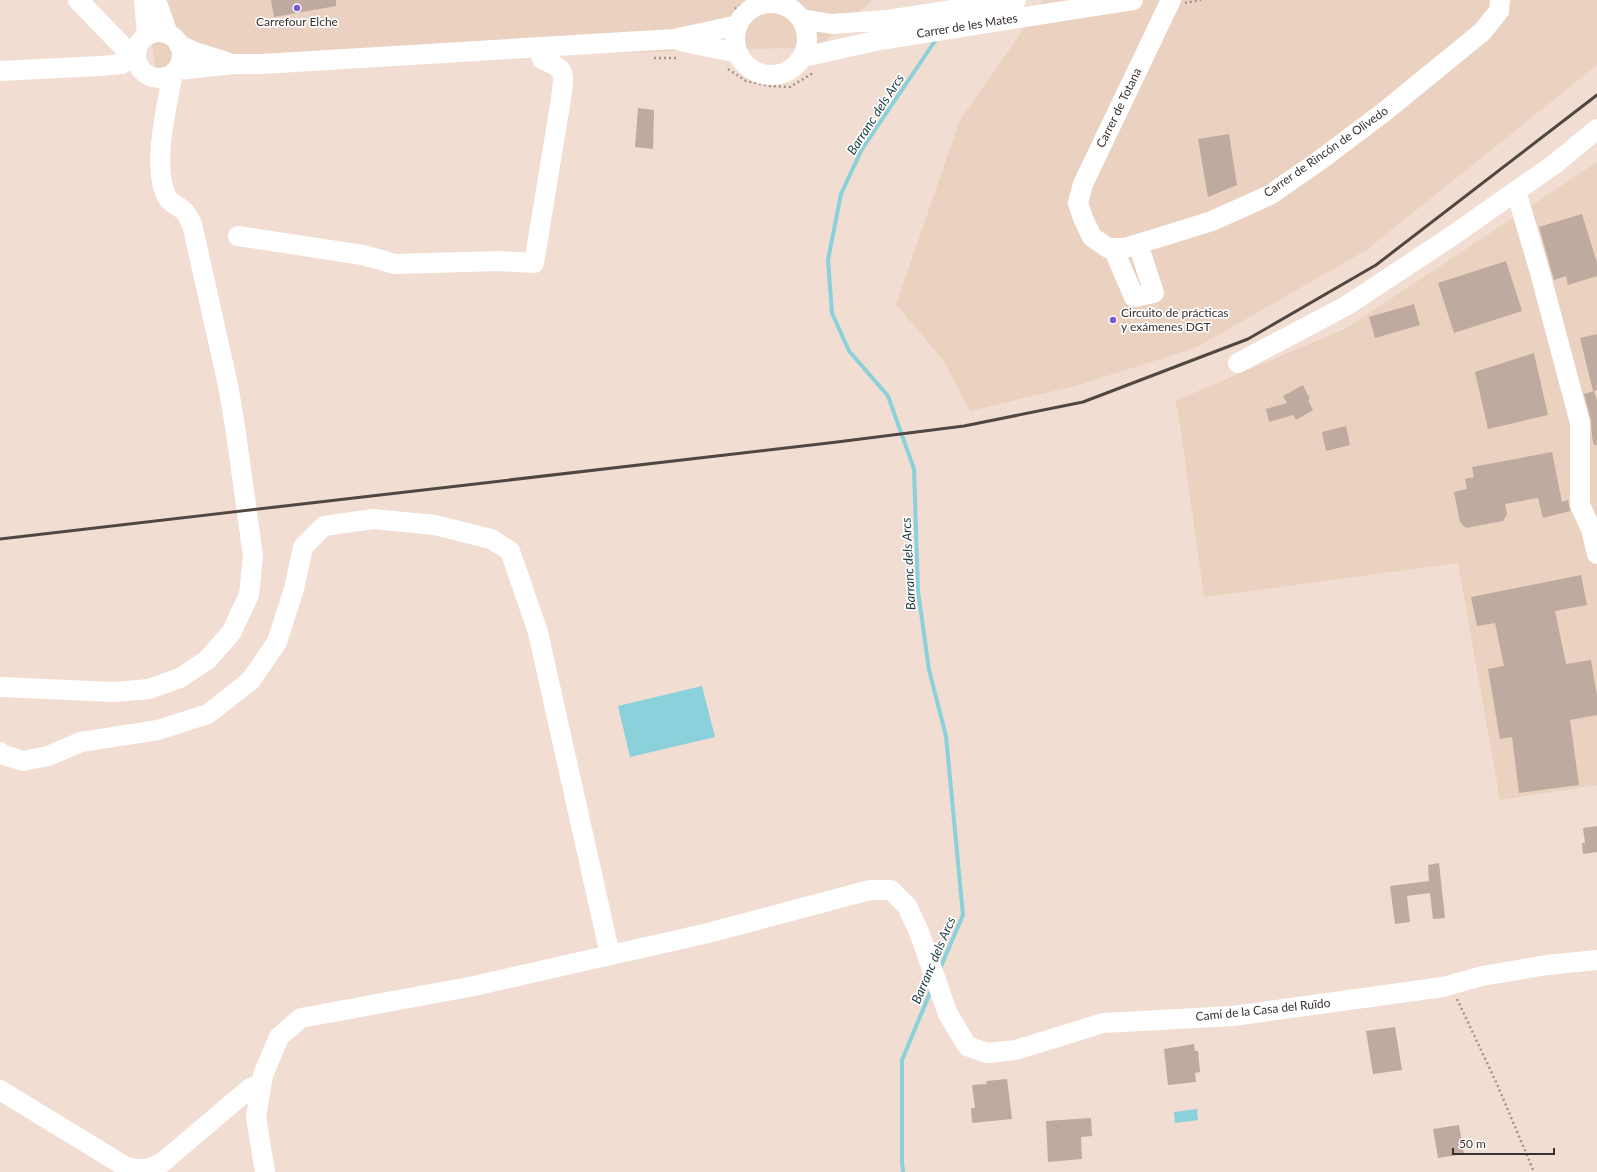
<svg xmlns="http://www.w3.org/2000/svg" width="1597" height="1172" viewBox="0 0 1597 1172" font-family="Lato,sans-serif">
<rect width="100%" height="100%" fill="#f1ddd1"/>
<path fill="#ebd1c0" d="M145,0h728l-55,47 -273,8 -389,16z
M1044,0h553v65l-232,186 -168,96 -118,38 -109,26 -27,-51 -47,-56 64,-184z
M1597,162v623l-97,15 -42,-237 -254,34 -26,-187 -3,-9 172,-73z"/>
<path fill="#8bd1dc" d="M702,686l13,51 -85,20 -12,-51z
M1197,1109l1,11 -23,3 -1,-11z"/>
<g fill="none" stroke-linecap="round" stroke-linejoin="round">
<path stroke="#8bd1dc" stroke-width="4" d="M937,38l-75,111 -21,45 -13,66 4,53 17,38 39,45 26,73 4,122 11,79 17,66 17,179 -24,56
M903,1172l-1,-10v-102l30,-72"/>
</g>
<path fill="#beaa9f" d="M271,0h65v6l-62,11z
M638,108l16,2 -1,39 -18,-2z
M1229,134l8,51 -29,12 -10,-58z
M1582,214l15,49v13l-29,9 -2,-9 -12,4 -15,-53z
M1506,261l16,50 -68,22 -16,-50z
M1414,304l6,21 -45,13 -6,-21z
M1597,334v56l-3,1 3,9v45h-3l-2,-8 -1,-17 -7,-26 10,-3h-1l-13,-53z
M1534,353l14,62 -60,14 -13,-57z
M1303,385l7,14 -2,1 5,10 -17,10 -3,-5 -24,7 -3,-13 21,-6 -4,-7z
M1346,426l4,19 -24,6 -4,-19z
M1552,452l10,50 6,-2 2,11 -27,7 -5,-20 -33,6 2,10 -4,7 -37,7 -6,-6 -6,-30 13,-3 -2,-10 9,-2 -2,-10z
M1581,575l6,30 -32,6 11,53 25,-4 6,36v19l-27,5 9,65 -60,8 -7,-56 -12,2 -12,-70 16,-3 -9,-43 -18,3 -6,-29z
M1597,826v26l-14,2 -1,-11h3l-2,-15z
M1439,863l6,55 -12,1 -3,-26 -23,3 3,26 -15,2 -5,-38 39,-5 -1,-16z
M1395,1027l7,43 -29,4 -7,-43z
M1194,1044l1,7h3l2,21 -5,1 1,9 -28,3 -4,-36z
M1007,1079l5,40 -40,4 -1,-15h4l-3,-23 15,-1 -1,-3z
M1091,1118l1,18 -11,1 1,22 -34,3 -2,-41z
M1459,1125l5,29 -26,4 -5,-29z"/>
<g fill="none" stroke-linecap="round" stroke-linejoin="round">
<path stroke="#a3948b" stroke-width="2.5" stroke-dasharray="2 3" stroke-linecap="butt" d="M1185,3l16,-3
M735,9l14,-9
M654,58h23
M728,69l18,12 24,5 20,1 23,-14
M1457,999l40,85 37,88"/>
<path stroke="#fff" stroke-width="20" d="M78,0l53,55
M144,0l3,36
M156,0l12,34
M1171,0l-88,184 -5,19 5,15 9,19 16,11h17l87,-27 58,-26 53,-37 61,-46 98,-80 17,-21 1,-11
M735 39a36 36 0 1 1 72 0a36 36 0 1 1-72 0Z
M801,19l31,5 56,-4 128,-20
M136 55a23 23 0 1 1 46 0a23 23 0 1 1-46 0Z
M680,41l58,12
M179,45l16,7 32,10
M803,57l77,-17 253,-40
M177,70l56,-6h29l412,-25 64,-14
M0,71l100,-5 22,-2 15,-13
M1516,191l23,78 41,154v82l11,24 6,25
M238,236l125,19 32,9 104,-3 35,2 27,-164c3,-27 7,-28 -19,-40l-3,-12
M1113,248l21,49 20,-4 -16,-49
M1238,363l108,-57 103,-68 107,-75 41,-34
M0,687l114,5 35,-3 31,-11 27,-18 24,-27 18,-38 4,-39 -18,-130 -7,-41 -36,-161c-3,-5 -5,-10 -8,-13 -5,-5 -14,-8 -17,-14 -16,-30 0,-91 6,-124
M0,752l1,2 22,7 25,-5 33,-14 77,-12 50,-16 43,-34 26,-38 17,-53 9,-42 21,-21 49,-7 62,6 56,14 19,12 28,81 72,323
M0,1090l126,77c16,4 23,3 37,-5l86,-73 13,-6
M265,1172l-9,-55 7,-42 16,-38 22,-19 173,-32 234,-53 162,-43h21l16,16 12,26 29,82 19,32 20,7 29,-3 87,-27 130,-7 210,-29 39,-11 65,-11 50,-5"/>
<path stroke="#514742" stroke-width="3" d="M0,539l837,-97 127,-16 119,-24 165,-63 128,-74 221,-170"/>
</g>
<g fill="#765dd7" stroke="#fff" stroke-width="1.5">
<circle cx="297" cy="8" r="4"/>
<circle cx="1113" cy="320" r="4"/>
</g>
<g text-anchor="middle" stroke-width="3.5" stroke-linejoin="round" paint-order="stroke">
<g font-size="12" fill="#39312d" stroke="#fff">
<text x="297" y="26">Carrefour Elche</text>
<text x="1121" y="317" text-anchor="start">Circuito de prácticas<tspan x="1121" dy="14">y exámenes DGT</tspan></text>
</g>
<g font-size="12" fill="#39312d" stroke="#fff">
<text transform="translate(967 26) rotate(-9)" y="4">Carrer de les Mates</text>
<text transform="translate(1119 108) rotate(-64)" y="4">Carrer de Totana</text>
<text transform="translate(1326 152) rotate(-35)" y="4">Carrer de Rincón de Olivedo</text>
<text transform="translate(1263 1010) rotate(-6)" y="4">Camí de la Casa del Ruïdo</text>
</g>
<g font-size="13" font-style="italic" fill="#1c3e44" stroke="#fff">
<text transform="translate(875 114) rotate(-57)" y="5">Barranc dels Arcs</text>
<text transform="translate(908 564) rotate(-93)" y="5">Barranc dels Arcs</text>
<text transform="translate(933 960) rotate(-67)" y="5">Barranc dels Arcs</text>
</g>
</g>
<path d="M1453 1148v6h101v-6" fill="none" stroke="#39312d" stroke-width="2"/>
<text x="1459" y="1148" font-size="12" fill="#39312d" stroke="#ffffff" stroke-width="3" paint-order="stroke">50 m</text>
</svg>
